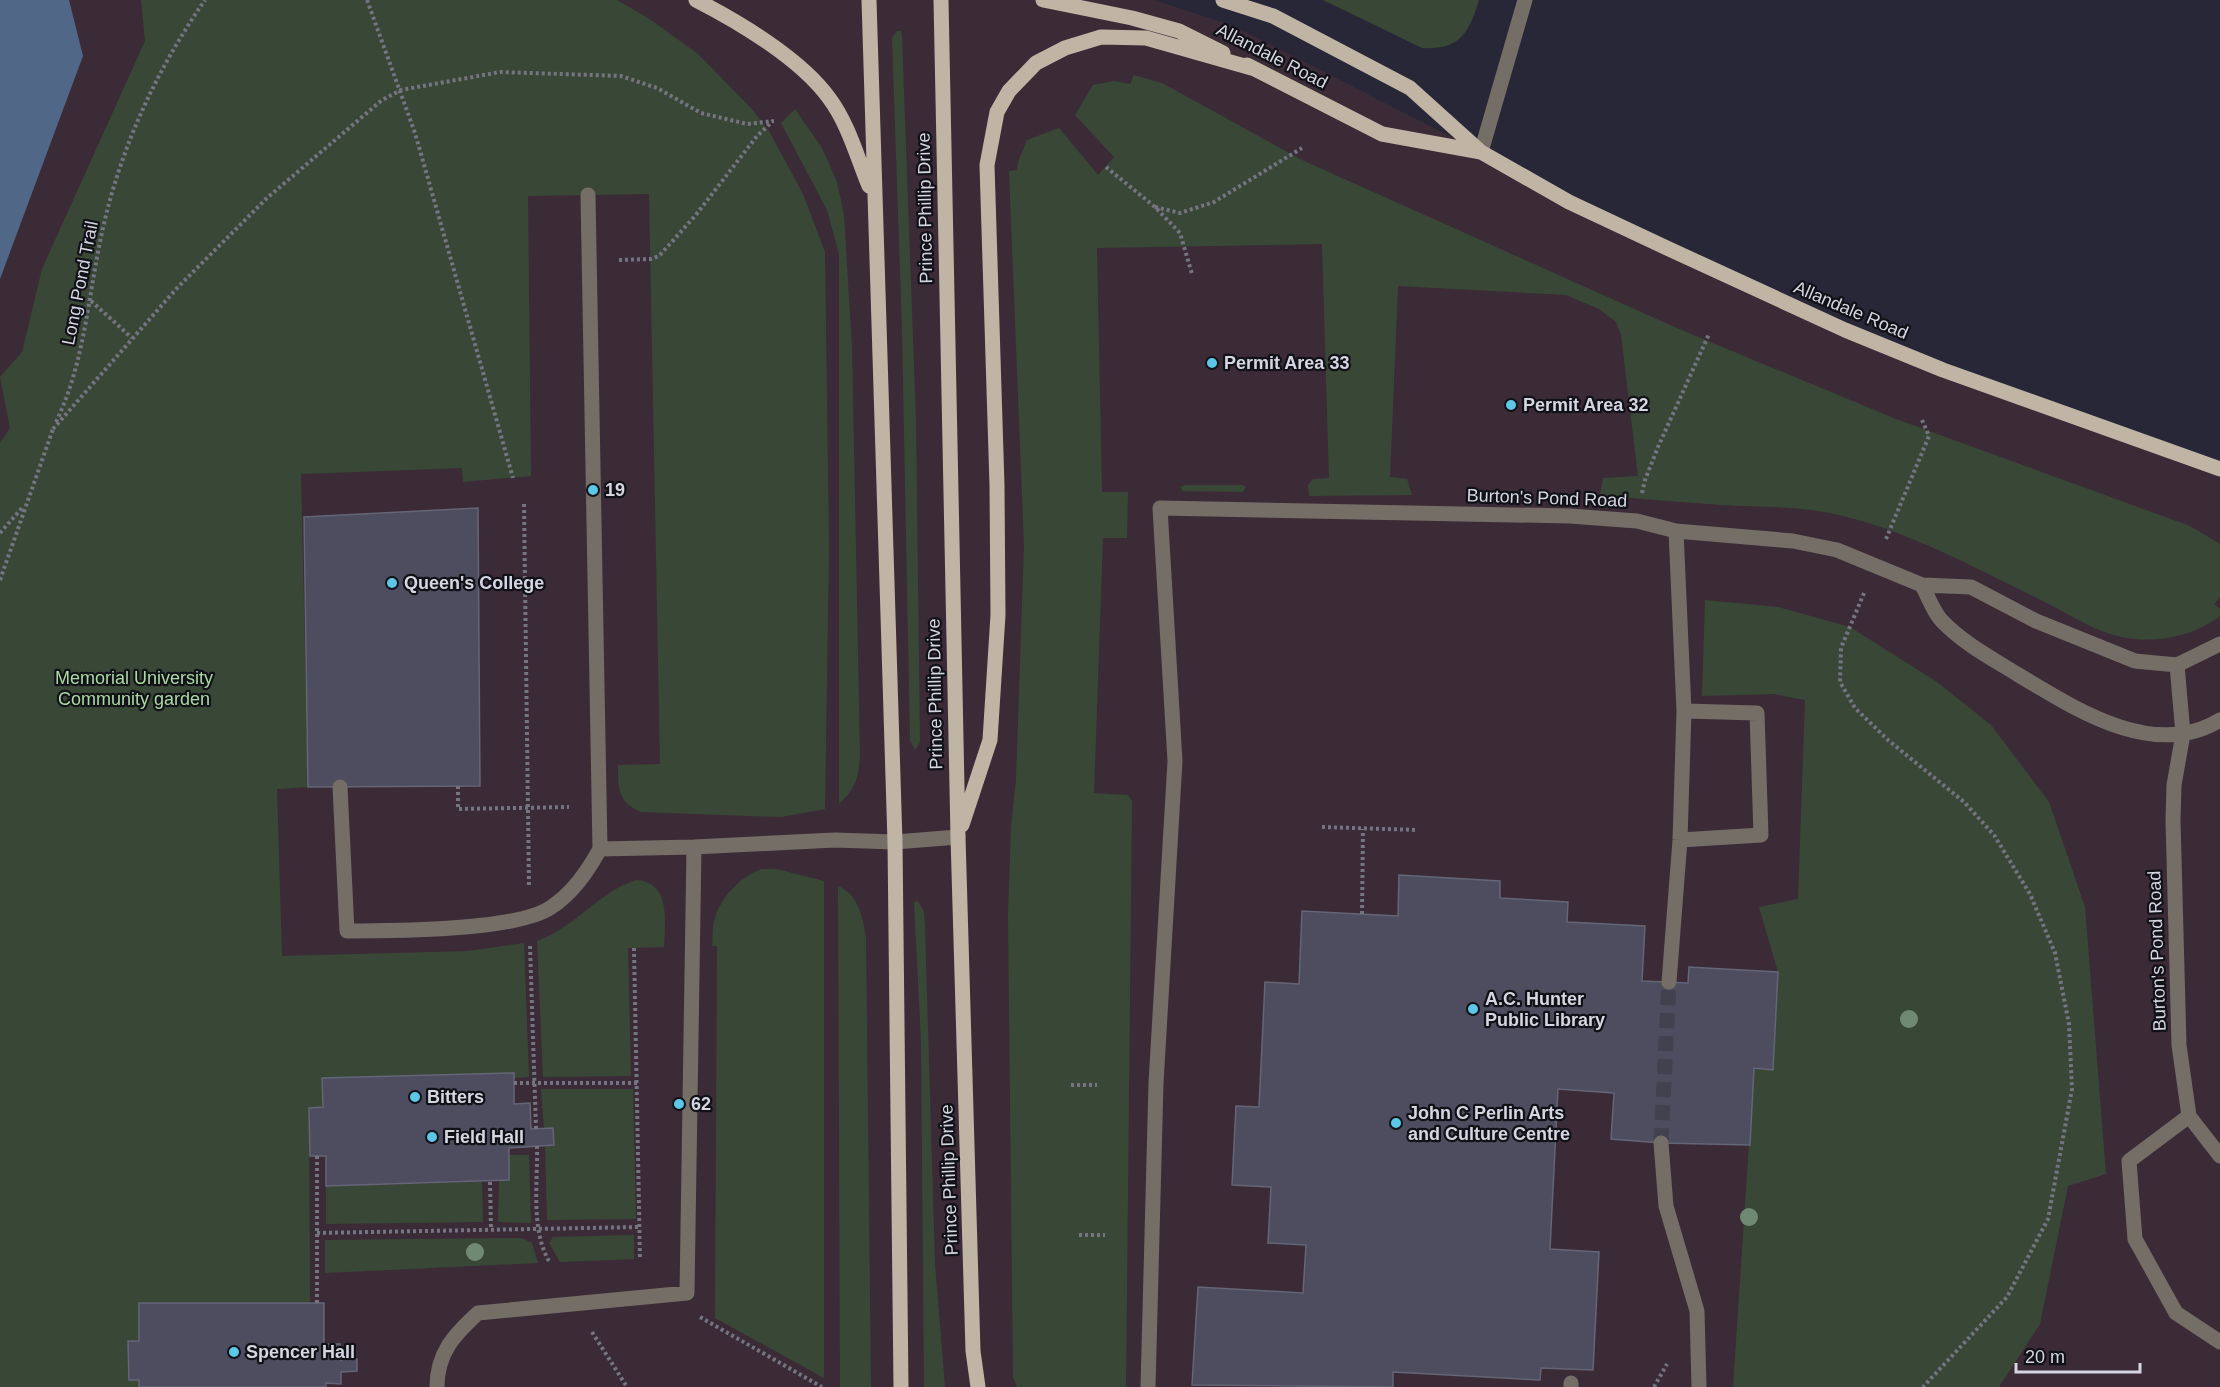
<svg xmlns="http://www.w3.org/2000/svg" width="2220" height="1387" viewBox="0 0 2220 1387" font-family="Arial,sans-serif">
<rect width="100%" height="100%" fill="#272737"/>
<path fill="#3b2b36" d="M0,0h1154l80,26 247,126 364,178 375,139v918h-2220z"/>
<path fill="#394836" d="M141,0h476l34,20 47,34 53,54 18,23 34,63 22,58 4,296 -4,261 -44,8 -140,-5c-23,-10 -23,-23 -23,-47l42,-1 -11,-570 -121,2 3,280 -68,6 -1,-14 -161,6 7,313 -31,2 5,167 186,-5 56,-8 5,134 -15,1 -1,-5 -191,5 1,29 -14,1 1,195 -182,39 1,37 10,1v7h-139v-944l10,-15 -10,-51 22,-25 20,-83 103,-228z
M1323,0h156c-10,33 -19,50 -57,48z
M897,31h4l1,6 14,384 4,321 -5,8 -5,-10 -8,-411 -10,-291z
M1134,75l28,8 140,77 377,169 217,90 294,107 30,18v53l-6,7 6,5v7c-23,18 -56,26 -85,23 -37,-3 -68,-27 -100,-42 -64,-31 -127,-66 -196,-82 -38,-9 -79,-8 -117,-10 -41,-3 -82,-6 -122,-10l3,-17 35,-2 -17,-141 -5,-13 -17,-13 -33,-14 -168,-9 -8,191 17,2 5,16 -103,1 -1,-11 5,-6 16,-1 -7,-234 -225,4 5,244h26l-1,46h-24l-9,255 34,2 4,6 -6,586h-109l-4,-10 -5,-462 3,-89 5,-46 8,-235 -15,-374 8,-1 1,-8 9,-22 32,-12 39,47 16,-18 -39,-42 18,-30 21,-4 16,3z
M795,109l27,39 15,34 7,33 8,132 8,409c-1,21 -5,34 -21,48v-550l-12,-44 -46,-87z
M1185,485h57l4,2 -3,5 -60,-1 -3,-4z
M1705,600l73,7 72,20 87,55 54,43 58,77 36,105 21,267 -38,12 -28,138 -41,63h-266l21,-319 19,1 5,-97 -19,-65 39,-8 7,-199 -31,-6 -72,2z
M762,869h15l47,12v497l-109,-60 2,-372h-5c1,-9 0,-20 3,-28 6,-21 27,-43 47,-49z
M637,880c34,3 28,42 27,67l-36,1 3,128 -88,1 -6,-136c38,-13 62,-50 100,-61z
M838,886c21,9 25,32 28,52l5,449h-31z
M918,901l6,10 1,16 10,337 10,123h-21l-3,-346 -7,-139z
M541,1089h92l3,130 -89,1 -2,-74 9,-1 -1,-17h-9z
M509,1155h20l2,68 -33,-1 1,-41 10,-1z
M482,1182l1,40 -157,2v-38z
M634,1235v24l-74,3 -11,-19 4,-6z
M522,1238l10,5 6,20 -213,10v-33z"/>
<path fill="#506788" d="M0,0h69l14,56 -83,223z"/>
<path fill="#4d4d5f" stroke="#646577" stroke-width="1.5" d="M478,508l2,278 -172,1 -4,-270z
M1399,875l101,6v17l68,4 -1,20 78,4 -3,55 46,2 1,-16 89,5 -5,98 -19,-2 -4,77 -89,-2 -50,-4 3,-46 -56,-4 -8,160 49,3 -6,118 -52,-2 -1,12 -147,-8v15l-201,-2 6,-98 105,6 3,-48 -38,-2 3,-56 -39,-2 4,-79 23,1 6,-125 34,2 3,-73 96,5z
M514,1073v31l16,-1 1,26 22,-1 1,17 -45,3v32l-183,6v-30h-16l-1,-48 14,-1 -1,-29z
M139,1303h185v41h16v16l17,-1v12l-16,1v12l-15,-1v4h-187v-7h-10l-1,-39h11z"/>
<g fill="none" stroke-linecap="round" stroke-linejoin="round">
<path stroke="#414150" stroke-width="15" stroke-dasharray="15 8" stroke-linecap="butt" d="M1661,1143l8,-161"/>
<path stroke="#747482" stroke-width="4" stroke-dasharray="3 3" stroke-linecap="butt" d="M367,0l48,133 98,345
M1106,167l49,40 25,26 12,41
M1155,207l25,6 34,-11 88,-54
M619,260l32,-1 8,-3 36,-40 62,-80 16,-15
M91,301l41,37
M56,422c28,-58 32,-123 45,-185 18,-86 54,-165 104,-237
M53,429l124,-141 90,-90 115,-98 19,-10 99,-18 121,4 36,12 44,25 46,11 27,-3
M1642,493l3,-13 13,-33 51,-113
M524,504l5,383
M0,533l22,-25
M1886,539l43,-103 -7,-16
M0,580l53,-151
M1864,593l-23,55 -1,34 15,26 33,32 76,62 30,33 36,59 25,59 14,71 3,65 -24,130 -41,78 -84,90
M458,786v23l111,-2
M1322,827l96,3
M1362,914l1,-85
M530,946l6,183
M634,948l6,311
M514,1083h123
M1071,1085h26
M537,1146c1,36 -7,84 13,117
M490,1182l1,47
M317,1233l324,-6
M1079,1235h26
M317,1303v-147
M700,1317l122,70
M592,1332l35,55
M1654,1387l13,-23"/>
<path stroke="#746e67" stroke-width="15" d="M1481,152l44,-152
M588,195l12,654
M1922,585c6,11 11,27 20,36 21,22 49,37 75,53 57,34 136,87 203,46
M2177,665l6,69 -9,51 -1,35 6,225 10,71 31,40
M340,787l7,144c46,0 167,0 203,-23 23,-15 37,-36 50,-59l94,-2
M1680,840l81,-5 -4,-122 -73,-2
M1669,982l11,-142 4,-129 -8,-180
M2189,1116l-60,45 6,78 41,74 44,29
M1661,1143l5,63 31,105 2,76
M437,1387c0,-34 17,-52 41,-74l209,-20 7,-446 141,-7 60,2 63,-5
M1148,1387l8,-304 19,-322 -15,-253 410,8 67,5 39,10 117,10 44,9 85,35 49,2 65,34 99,40 42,4 43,-21
M1571,1387v-4"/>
<path stroke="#c0b4a5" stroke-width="15" d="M696,0c43,22 105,59 133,98 19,25 28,59 40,88
M869,0l26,842 6,545
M941,0l17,837 15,514 5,36
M1043,0l89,18 47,13 44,22
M1223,0l50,16 137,72 71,64 88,50 100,47 176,81 98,40 277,99
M1247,65l135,69 99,18
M962,825l28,-85 8,-125 -1,-130 -10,-320 10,-53 12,-21 27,-28 29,-15 36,-11 45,1 109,31"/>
</g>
<g fill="#708972">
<circle cx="1909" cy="1019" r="9"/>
<circle cx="1749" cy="1217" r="9"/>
<circle cx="475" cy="1252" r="9"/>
</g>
<g fill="#5dc7e8" stroke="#111118" stroke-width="2">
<circle cx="1212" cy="363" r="6"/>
<circle cx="1511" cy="405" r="6"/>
<circle cx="593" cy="490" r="6"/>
<circle cx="392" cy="583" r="6"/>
<circle cx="1473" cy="1009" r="6"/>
<circle cx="415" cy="1097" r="6"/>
<circle cx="679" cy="1104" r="6"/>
<circle cx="1396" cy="1123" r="6"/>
<circle cx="432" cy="1137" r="6"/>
<circle cx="234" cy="1352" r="6"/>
</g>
<g text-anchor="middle" stroke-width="4.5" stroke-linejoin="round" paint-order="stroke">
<g font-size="18" fill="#d5d6e1" stroke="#111118">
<text transform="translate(1272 56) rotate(27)" y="6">Allandale Road</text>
<text transform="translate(925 208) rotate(-91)" y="6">Prince Phillip Drive</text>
<text transform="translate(80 283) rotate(-79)" y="6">Long Pond Trail</text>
<text transform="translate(1851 310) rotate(23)" y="6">Allandale Road</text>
<text transform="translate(1547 498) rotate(2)" y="6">Burton's Pond Road</text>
<text transform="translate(935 694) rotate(-91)" y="6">Prince Phillip Drive</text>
<text transform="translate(2157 951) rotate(-92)" y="6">Burton's Pond Road</text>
<text transform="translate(949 1180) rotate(-92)" y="6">Prince Phillip Drive</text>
</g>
<g font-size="18" font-weight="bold" fill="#d5d6e1" stroke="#111118" text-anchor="start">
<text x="1224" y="369">Permit Area 33</text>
<text x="1523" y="411">Permit Area 32</text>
<text x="605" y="496">19</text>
<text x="404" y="589">Queen's College</text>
<text x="1485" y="1005">A.C. Hunter<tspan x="1485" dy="21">Public Library</tspan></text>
<text x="427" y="1103">Bitters</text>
<text x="691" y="1110">62</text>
<text x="1408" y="1119">John C Perlin Arts<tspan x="1408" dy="21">and Culture Centre</tspan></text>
<text x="444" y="1143">Field Hall</text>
<text x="246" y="1358">Spencer Hall</text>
</g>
<g font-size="18" fill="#acdaa3" stroke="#111118">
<text x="134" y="684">Memorial University<tspan x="134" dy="21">Community garden</tspan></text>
</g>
</g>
<path d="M2016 1363v9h124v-9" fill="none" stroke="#d5d6e1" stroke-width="3"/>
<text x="2025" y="1363" font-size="18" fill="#d5d6e1" stroke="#111118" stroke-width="4.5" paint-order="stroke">20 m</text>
</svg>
